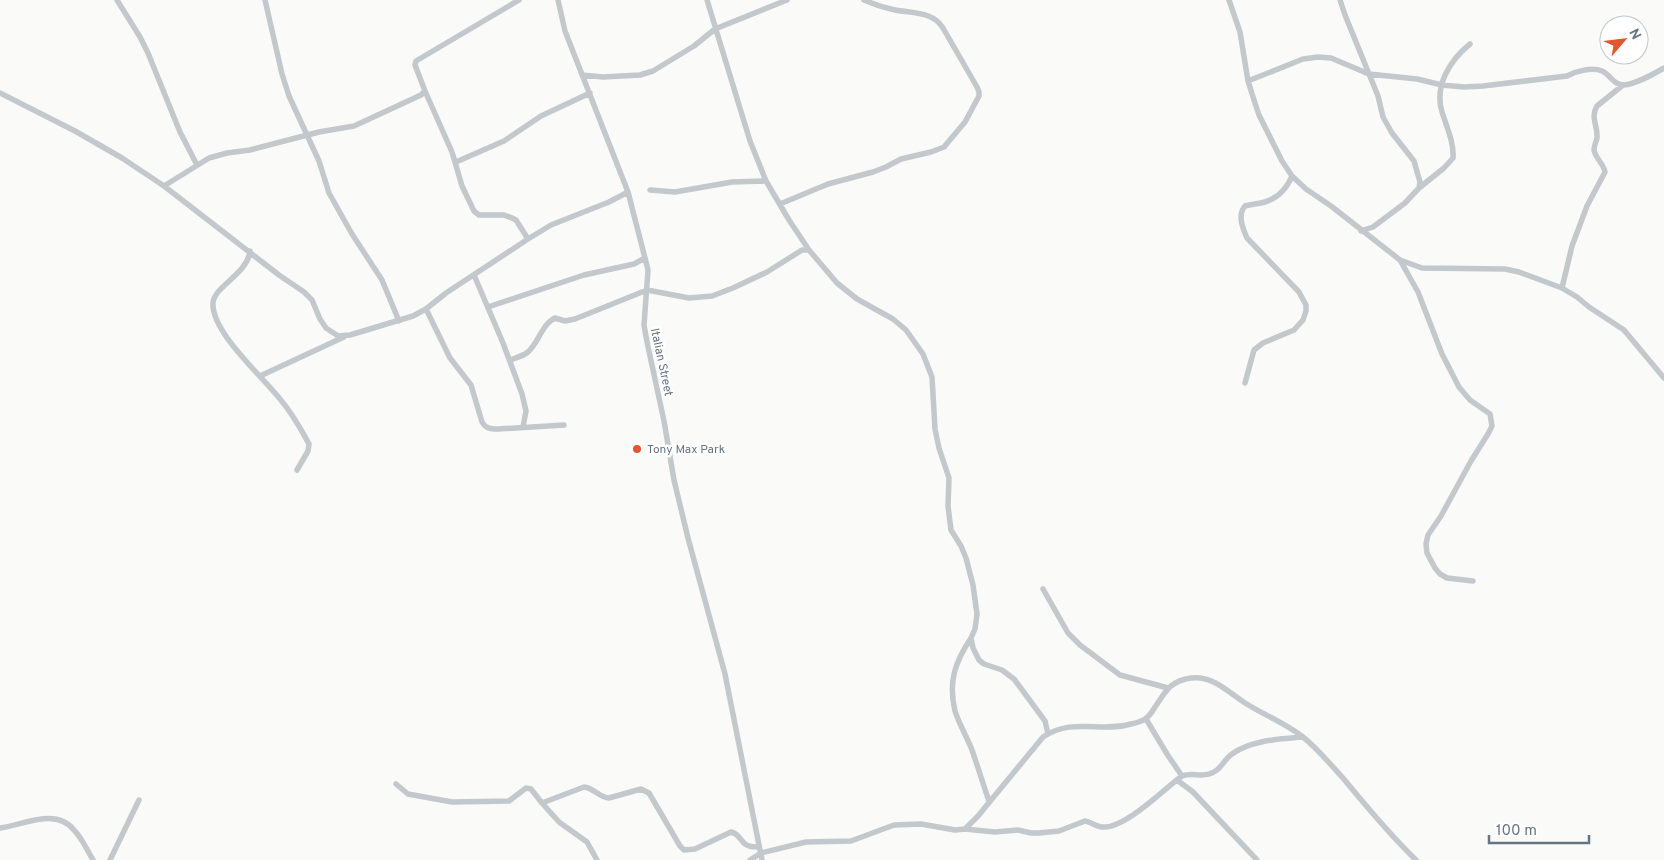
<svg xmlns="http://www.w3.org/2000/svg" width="1664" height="860" viewBox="0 0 1664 860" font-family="Overpass,sans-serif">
<rect width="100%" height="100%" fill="#fafaf8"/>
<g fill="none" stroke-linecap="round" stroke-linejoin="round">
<path stroke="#c3c8cc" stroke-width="5.5" d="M117,0l23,37 8,16 32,79 17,33
M265,0l17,74 7,22 30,65 10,32 23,41 30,46 17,41
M558,0l7,31 63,161 17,66 3,12 -4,55 3,17 17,79 10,59 14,58 37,136 37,186
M707,0l43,141 16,40 23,39 20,30 28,33 20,16 36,20 13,11 17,24 9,23 3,52 4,19 10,30 -1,28 3,24 10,16 5,12 7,27 4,29 -2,15 -4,9 2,10 6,12 5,4 18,6 12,9 31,42 3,13
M1229,0l11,32 8,49 6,19 5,15 23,46 10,15 14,13 25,17 69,54 22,8 83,1 14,3 43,16 15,9 12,10 35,23 40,48
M1340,0l5,15 33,81 5,21 9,16 22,28 6,21 -1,6 -14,15 -32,24 -12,4
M582,75l21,2 37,-2 13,-4 41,-25 21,-17 72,-29
M1248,81l55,-22 15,-2 13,1 38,16 48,5 25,6 22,2 19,-1 84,-10c9,-5 25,-9 35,-5 8,3 11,14 22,14 13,-1 29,-11 40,-17
M425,91l27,61 10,34 12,25 5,4h25l8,3 4,2 12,19
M0,93l75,38 47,27 42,28 115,89 25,17 8,8 8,19 6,9 12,8 12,-1 63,-19 13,-7 20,-16 82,-54 23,-14 58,-23 19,-10
M456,162l48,-21 37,-25 49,-23
M164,186l45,-28 18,-5 23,-3 69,-18 35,-6 67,-31 4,-4 -10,-26 1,-4 103,-61
M1419,188l25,-20 9,-10c1,-16 -6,-30 -11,-46 -8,-26 8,-52 28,-68
M650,190l25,2 57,-10 34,-1
M780,204l48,-20 45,-12 13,-5 15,-8 30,-7 13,-5 21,-25 14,-26v-4l-2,-5 -34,-59c-11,-18 -33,-14 -52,-19 -9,-2 -18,-5 -27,-9
M250,251c-3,24 -36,35 -37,52 -2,29 50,74 67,96 12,14 21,30 29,45l-1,7 -11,19
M1400,260l18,32 24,62 17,33 11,13 20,14 2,12 -4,8 -17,27 -30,55 -13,19 -2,9 1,9 8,15 5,6 7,4 26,3
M474,275l29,68 19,51 4,17 -3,16
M1562,288l10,-42 15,-40 18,-34c-1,-8 -10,-14 -11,-22 0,-4 2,-8 3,-12 1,-12 -7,-21 0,-32l26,-21
M488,307l96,-32 50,-11 11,-6
M426,309l24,49 21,27 11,37c4,7 9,7 16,7l66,-4
M510,360c6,-2 13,-4 18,-8 11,-10 14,-28 27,-34l10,3 10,-2 72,-29 42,8 23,-2 21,-8 34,-16 35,-22h7
M260,376l84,-39
M1245,383l9,-33 9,-7 31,-13 9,-10 3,-9v-6l-7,-13 -52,-54c-4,-9 -10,-23 -2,-32 7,-2 13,-2 20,-4 13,-4 22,-14 27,-26
M1043,589l25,44 12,12 40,30 48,13
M971,638c-16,24 -23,44 -16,73 4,13 12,26 17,39 6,17 11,34 17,51
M1146,719l21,35 15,22
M1177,780l16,12 64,68
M396,784l12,10 44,8 57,-1 17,-13 5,1 11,14 42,-16c10,1 16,11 25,11l32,-9 8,4 31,53 4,4 11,-1 36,-17c13,3 7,16 28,15
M542,803l17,19 28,20 10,18
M0,828c23,-3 56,-21 74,2 8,8 13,20 19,30
M965,829l30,3 23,-2 13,3h8l20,-2 26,-10c6,1 12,6 18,6 22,2 62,-39 79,-51 9,-4 18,1 27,-2 12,-3 14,-14 23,-20 19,-14 48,-15 71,-17
M110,860l29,-60
M750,860l11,-7 45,-11 45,-1 43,-16 27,-1 34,6 10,-1 13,-13 65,-79c30,-20 58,-4 88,-13 5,-1 11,-3 14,-5 5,-3 7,-7 10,-12 11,-16 15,-26 36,-29 21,-3 37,14 54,25 19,12 40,20 58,34 15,12 27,27 40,41 23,28 47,57 73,82"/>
</g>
<circle fill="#e4572e" stroke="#fff" stroke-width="2" cx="637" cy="449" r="5"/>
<g text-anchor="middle" stroke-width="5" stroke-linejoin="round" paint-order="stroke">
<g font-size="12" fill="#657683" stroke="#fff">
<text transform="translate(662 362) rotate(78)" y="4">Italian Street</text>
</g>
<g font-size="12" fill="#657683" stroke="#fff" text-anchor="start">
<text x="647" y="453">Tony Max Park</text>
</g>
</g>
<g transform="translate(1624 40) rotate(62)"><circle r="24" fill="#ffffff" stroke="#c1c8cd"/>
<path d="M0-4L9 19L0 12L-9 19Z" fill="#e4572e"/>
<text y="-8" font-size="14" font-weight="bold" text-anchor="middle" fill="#657683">N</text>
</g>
<path d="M1489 835v8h100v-8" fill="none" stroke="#657683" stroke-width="2.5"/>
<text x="1496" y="835" font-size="15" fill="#657683" stroke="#ffffff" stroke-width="4" paint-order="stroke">100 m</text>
</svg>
